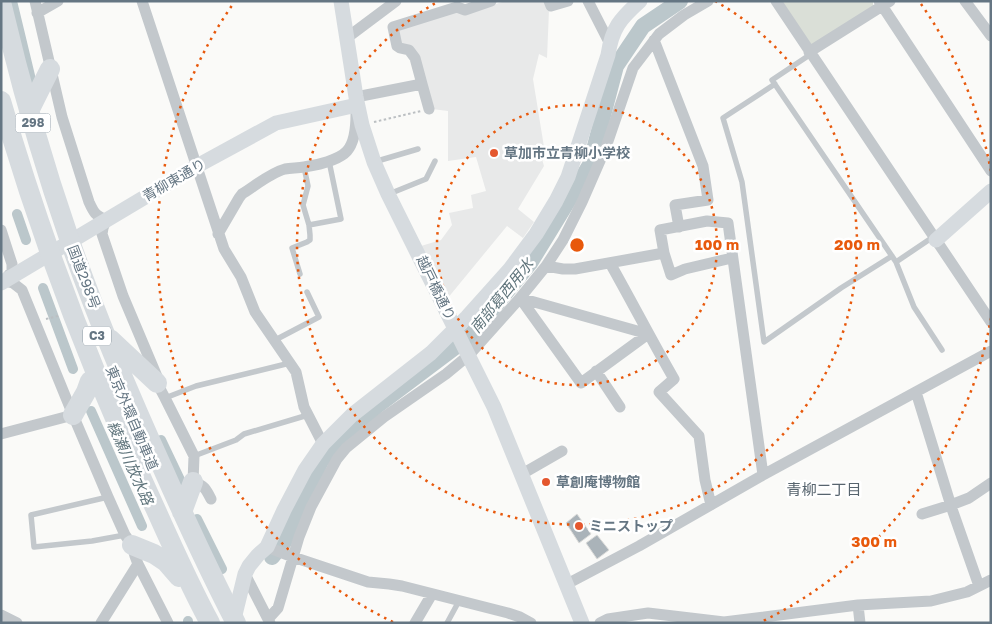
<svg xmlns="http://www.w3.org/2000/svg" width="992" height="624" viewBox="0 0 992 624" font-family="'Golos Text','Noto Sans JP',sans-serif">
<rect width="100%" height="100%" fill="#fafaf8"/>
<path fill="#e8e9e9" d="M505,1h40l4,9 -2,48 -8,-4 -6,25 11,68 -5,2 5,17 -26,43 16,13 -11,16 -16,-12 -60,73 -26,-53 20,-6 11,-15 -3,-12 24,-5 -2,-13 15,-4 -10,-34 -28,4v-50l-16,-2 -13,-50 -20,-15 -3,-15 61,-18 8,3z"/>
<path fill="#dadfd7" d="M780,1h93v6l-63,41z"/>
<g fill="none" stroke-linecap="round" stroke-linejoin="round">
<path stroke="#bbc7cb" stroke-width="10" d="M12,1l20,83
M17,214l9,26
M43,288l30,81
M91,411l51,115
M161,440l20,42
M197,519l25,50
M188,621v2"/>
<path stroke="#bbc7cb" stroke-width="16" d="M272,557l12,-15 37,-81 57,-56 93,-70 59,-72 60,-98 26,-99 27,-40 37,-25"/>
</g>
<path fill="#aab3b9" stroke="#dcdcda" d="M577,514l14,20 -12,9 -13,-20z
M597,535l12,15 -12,9 -11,-16z"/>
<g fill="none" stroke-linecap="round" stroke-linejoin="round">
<path stroke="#bbbfc2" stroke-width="2" stroke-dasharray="2.5 2.5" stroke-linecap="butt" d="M374,122l47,-11
M46,319l12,-3"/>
<path stroke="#c3c8cc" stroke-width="5.5" d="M811,54l-39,26 124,182 18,45 28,43
M775,84l-52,34 19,64 22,160 77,-54 51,-32
M374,162l44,-13
M389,194l37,-15 9,-18
M309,225l32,-6 -12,-58
M896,262l37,-25
M300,274l-8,-26 15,-6 3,-2v-5l-1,-10 -6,-20 5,-19 -4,-19
M274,342l5,-4 40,-21 -12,-25
M165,398l31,-12 94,-23
M194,456l42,-16 8,-6 64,-19
M108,497l-77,18 3,32 58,-6 33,-6
M447,623l12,-22"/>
<path stroke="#c3c8cc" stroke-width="11" d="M35,1l27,116 27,85c5,11 6,13 17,18l-3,8 -1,6 21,62 35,83 -1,4 8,15 29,58 -1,26c11,3 13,7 18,17
M142,1l82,248 17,28 14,35 41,60 8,35 19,37
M549,1l2,5 17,-5
M588,1l22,43
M776,1l215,321
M879,1l112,170
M965,1l26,35
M37,13l21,-12
M346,35l6,-1 44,-33
M654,40l49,126 5,34 -33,5 4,22
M809,52l81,-51
M422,84l7,25
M356,97l66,-13 -7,-26 -6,-8 -9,-2 -3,-2 -4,-19 64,-20 8,3 26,-9
M1,230l11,34v7l-8,10 9,2 9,7 51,125 35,82 17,38 7,10 3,11 3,8 30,59
M218,234l21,-36 3,-4c13,-8 28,-21 43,-25 6,-1 13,-1 19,-2 13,-2 35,-7 43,-16 8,-9 9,-26 9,-37
M732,258l-47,11 -14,6 -7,-22 -4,-23 47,-9 21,2 35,252
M610,263c22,39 42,78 64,116l-15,13 40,44 6,44 6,25
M546,266l17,3h12l89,-16
M520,298l128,36 -67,49z
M596,371l24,36
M916,392l36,117 27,77
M1,434l72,-19
M522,474l40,-23
M922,514l29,-9 18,-7 22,-15
M267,547l26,10 75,25 21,2 13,2 106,27 12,4 11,6
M245,574l25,49
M567,584l72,-38 124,-71 228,-124
M858,605l2,18
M1,615l16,8
M268,619l10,-11 21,-71 12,-30 26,-48 9,-11 38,-31 62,-43 23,-19 51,-57 26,-32 17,-26 19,-38 24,-55 27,-79 26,-34 25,-19 24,-14
M101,623l37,-59
M415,623l17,-29
M600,623l8,-4 40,-6 76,9 134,-17 73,-4 36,-9 24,-12"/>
<path stroke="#d6dbdf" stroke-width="15" d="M341,1l15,96 6,28 12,37 14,32 106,213 88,216
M936,240l55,-49
M1,283l196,-117 79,-43 81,-18
M233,623l12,-49 4,-8 9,-11 9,-8 17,-37 21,-40 18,-26 29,-29 79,-62 36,-36 43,-48 26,-35 20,-33 12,-24 40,-122c4,-27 12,-36 32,-54"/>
<path stroke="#d6dbdf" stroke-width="20" d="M1,2c19,81 42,161 69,239 27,78 59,153 93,228 23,52 47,104 73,154
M1,101c41,141 93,277 155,409 17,38 34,76 54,113
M29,111l21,-42
M110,339l47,44
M73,415l13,-23 4,-11
M182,512l11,-30
M132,545l22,9 12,8 13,15"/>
</g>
<g fill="none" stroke="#e8590c" stroke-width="2.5" stroke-dasharray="2.5 5">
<circle cx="577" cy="245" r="140"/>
<path d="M715 1A280 280 0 1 1 439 1"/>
<path d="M991 318A420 420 0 0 1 761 622M393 622A420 420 0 0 1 233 4M921 4A420 420 0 0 1 991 172"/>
</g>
<g fill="#e4572e" stroke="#fff" stroke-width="2">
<circle cx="494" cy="153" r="5"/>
<circle cx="546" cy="482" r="5"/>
<circle cx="579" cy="526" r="5"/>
</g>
<g text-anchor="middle" stroke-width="5" stroke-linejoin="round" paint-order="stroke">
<g fill="#fff" stroke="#939fa8" stroke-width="1">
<rect x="15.5" y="113.5" width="35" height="19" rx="4"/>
<rect x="83" y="326.5" width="28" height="19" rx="4"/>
</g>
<g font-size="12" font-weight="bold" fill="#657683">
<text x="33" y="127">298</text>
<text x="97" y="340">C3</text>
</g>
<g font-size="14" font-weight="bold" fill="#657683" stroke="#fff" text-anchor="start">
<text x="504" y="158">草加市立青柳小学校</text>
<text x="556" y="487">草創庵博物館</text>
<text x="589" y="531">ミニストップ</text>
</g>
<g font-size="14" fill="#657683" stroke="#fff">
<text transform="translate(174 180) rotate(-30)" y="5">青柳東通り</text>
<text transform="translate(84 277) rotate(69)" y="5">国道298号</text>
<text transform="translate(436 288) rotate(64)" y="5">越戸橋通り</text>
<text transform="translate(132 418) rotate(67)" y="5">東京外環自動車道</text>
</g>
<g font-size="15" font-style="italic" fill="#60757c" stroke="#fff">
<text transform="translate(502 296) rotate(-51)" y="5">南部葛西用水</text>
<text transform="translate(130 463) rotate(66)" y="5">綾瀬川放水路</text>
</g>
<g font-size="15" fill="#57646e" stroke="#fff">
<text x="824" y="495">青柳二丁目</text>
</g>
</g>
<circle cx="577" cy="245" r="8" fill="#e8590c" stroke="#fff" stroke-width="2.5"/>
<g font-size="15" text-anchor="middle" font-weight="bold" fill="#e8590c" stroke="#fff" stroke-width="5" stroke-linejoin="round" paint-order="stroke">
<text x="717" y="250">100 m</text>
<text x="857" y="250">200 m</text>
<text x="874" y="547">300 m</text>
</g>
<rect width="992" height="624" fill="none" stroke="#657683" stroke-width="5"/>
</svg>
